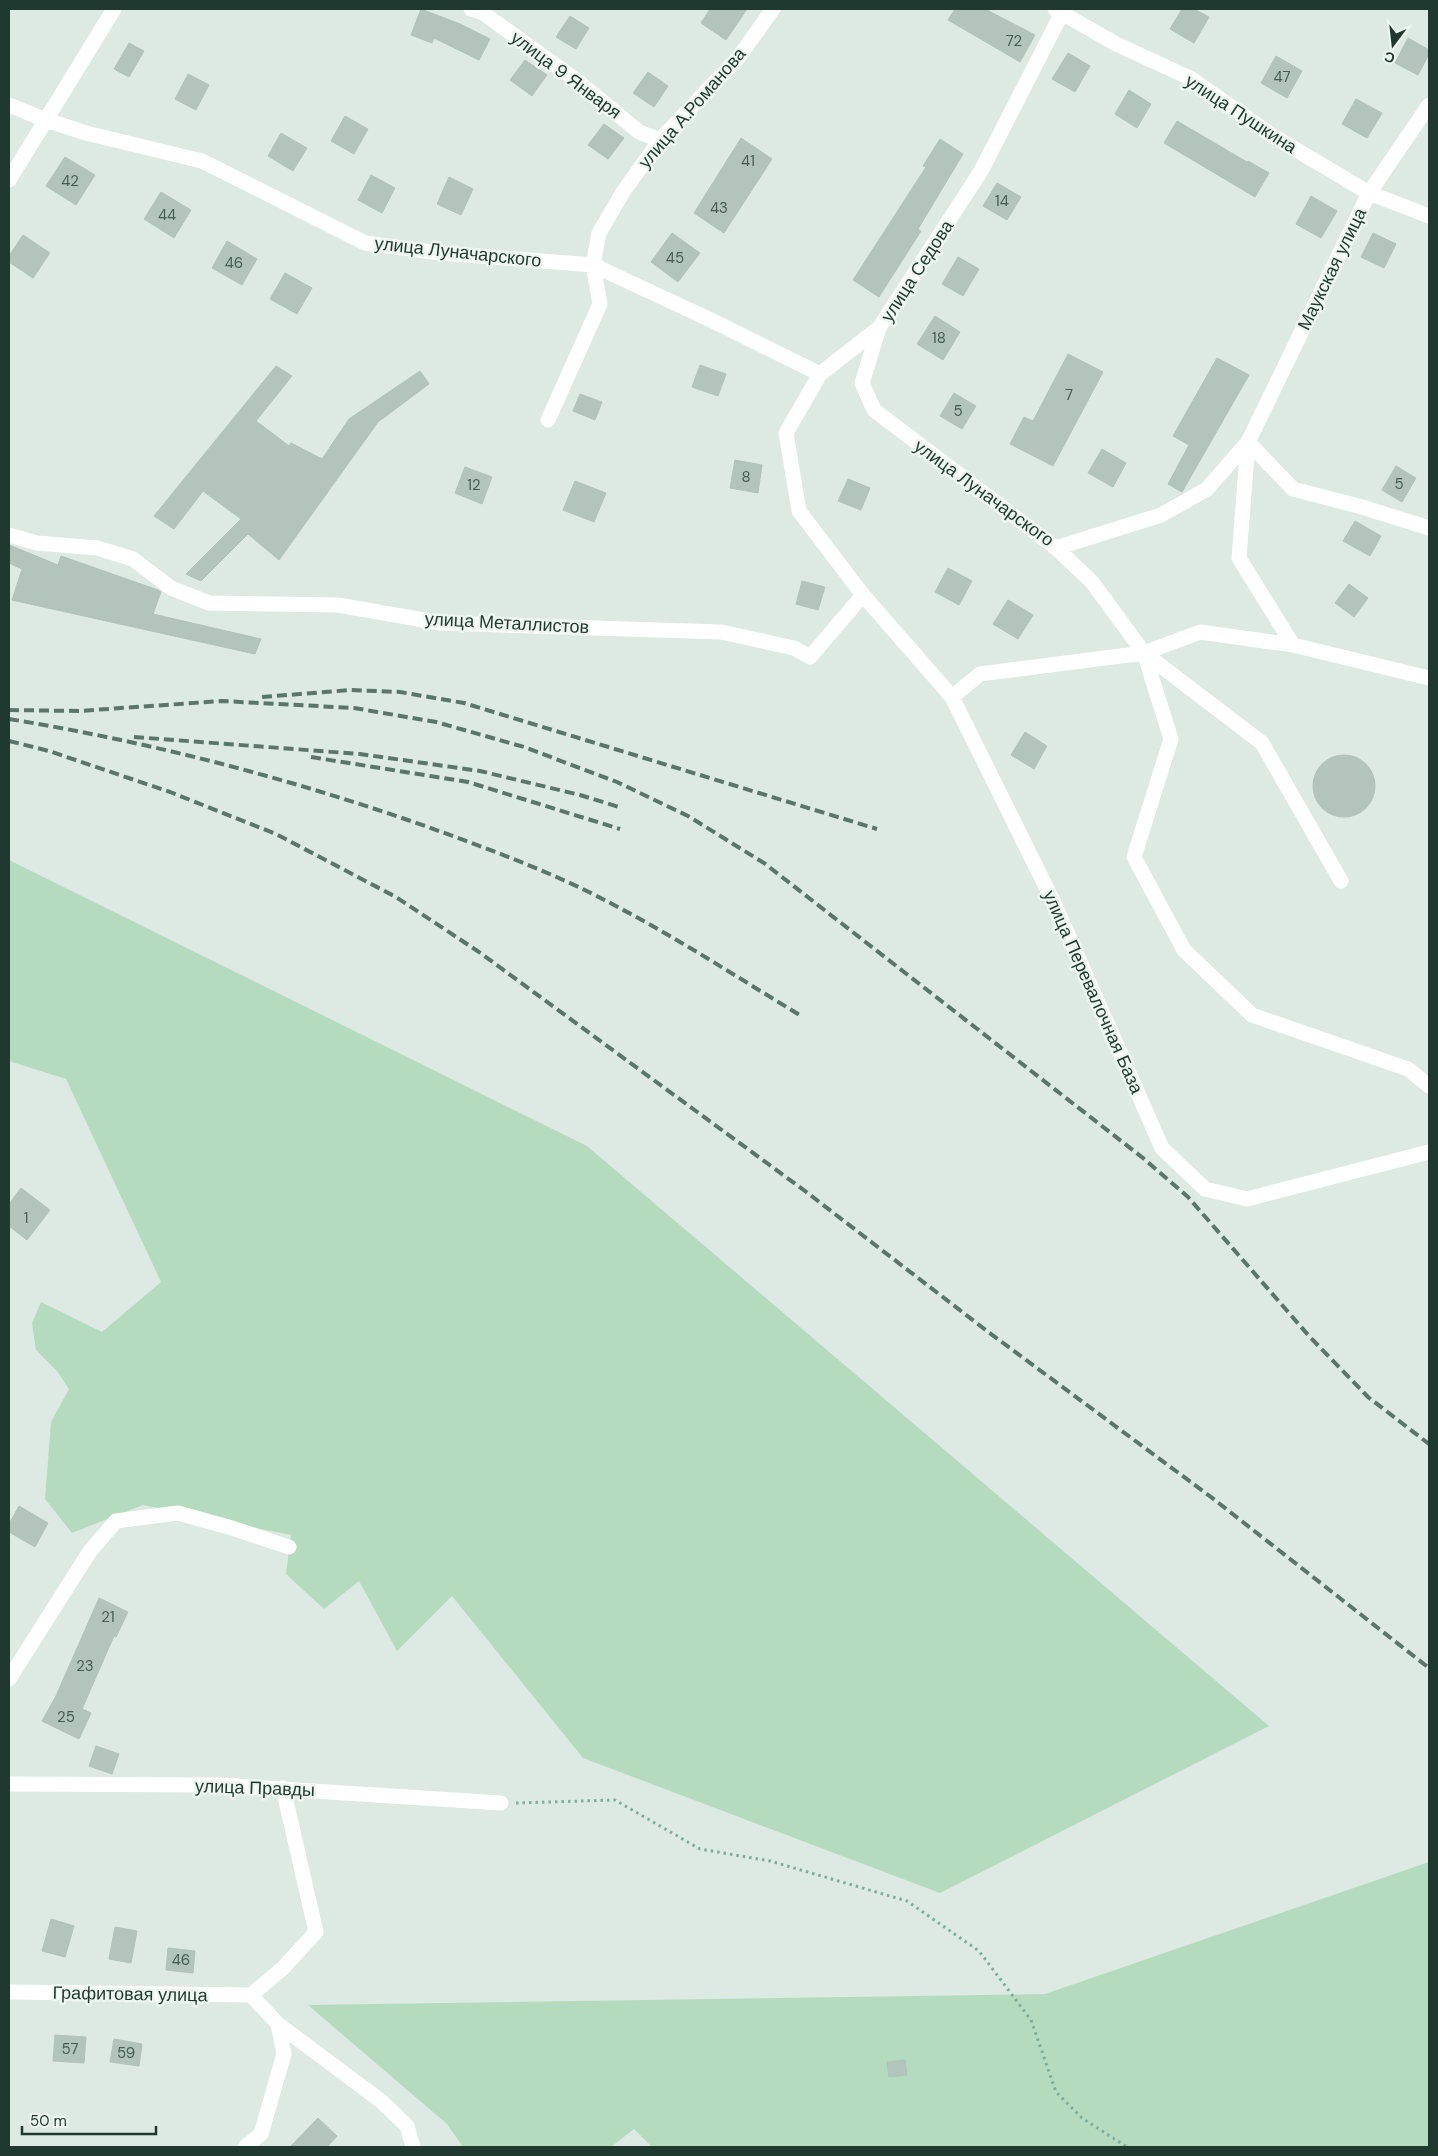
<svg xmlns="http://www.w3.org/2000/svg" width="1438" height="2156" viewBox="0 0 1438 2156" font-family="'DM Sans',sans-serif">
<rect width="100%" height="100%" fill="#dde9e3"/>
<path fill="#b5dbbe" d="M9,860l578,286 682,580 -329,167 -357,-135 -131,-162 -55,55 -38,-70 -35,28 -38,-35 5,-39 -148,-30 -71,28 -27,-34 6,-77 18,-33 -12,-18 -21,-21 -4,-27 9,-21 61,30 59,-50 -95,-203 -57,-18z
M1429,1862v285h-777l-18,-18 -23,18h-148l-16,-23 -139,-119 737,-11z"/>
<path fill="#b3c4bc" stroke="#b0c3ba" d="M421,9l39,15 30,15 -11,21 -45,-22 -2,5 -21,-8z
M710,9h37l-21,31 -25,-17z
M955,9h30l50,26 -15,27 -72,-42z
M1182,9h12l15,8 -15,26 -24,-14z
M570,16l19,12 -13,21 -20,-12z
M1408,38l21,12v4l-11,21 -23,-12z
M129,43l15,8 -15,26 -15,-8z
M1068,53l22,13 -15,26 -23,-13z
M1276,56l26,15 -15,27 -26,-15z
M525,60l22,15 -15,21 -22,-16z
M648,72l20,14 -14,21 -21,-14z
M188,74l21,11 -13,25 -21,-11z
M1129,90l22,14 -14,24 -22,-14z
M1356,99l26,14 -15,25 -25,-14z
M345,116l23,13 -14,25 -23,-13z
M1177,121l70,41 1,-1 21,12 -14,24 -91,-54z
M604,124l20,14 -16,21 -20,-14z
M281,133l26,15 -14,23 -25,-15z
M741,138l31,21 -48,74 -30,-20z
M940,139l23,15 -45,75 3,2 -42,66 -26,-17 73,-113 -3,-1z
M65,157l30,18 -19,30 -30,-19z
M371,175l24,13 -13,25 -24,-13z
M449,177l24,12 -12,26 -24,-11z
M997,183l24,14 -14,23 -24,-14z
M161,192l30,18 -17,28 -30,-19z
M1311,196l26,15 -16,27 -25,-14z
M672,233l28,20 -22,29 -27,-20z
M1373,233l23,11 -12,24 -23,-11z
M23,235l27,18 -17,25 -24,-16v-6z
M227,241l30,18 -15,26 -30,-17z
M958,257l21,12 -16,27 -21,-12z
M285,273l27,15 -15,26 -27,-15z
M935,316l25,16 -17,28 -26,-16z
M1068,354l35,18 -50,94 -43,-22 14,-27 9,4z
M1217,358l32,17 -67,117 -14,-8 21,-39 -16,-9z
M700,365l26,9 -8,22 -26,-9z
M276,366l16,10 -36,45 33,25 2,-3 31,16 27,-40 71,-48 9,13 -51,38 -99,138 -31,-26 -47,47 -15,-7 55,-55 -38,-28 -29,38 -20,-13z
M954,393l22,13 -14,23 -22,-13z
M580,394l22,8 -7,18 -22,-9z
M1102,449l24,14 -13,24 -25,-14z
M735,460l27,5 -4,28 -28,-5z
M1396,466l20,12 -14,24 -20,-12z
M465,467l27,10 -10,27 -27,-11z
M848,479l22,9 -9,22 -23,-9z
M575,481l31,12 -12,29 -31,-12z
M1355,521l26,15 -11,20 -27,-15z
M9,545l49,20 3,-9 97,34 3,2 -8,22 108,25 -6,15 -243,-54 10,-31 -13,-6z
M948,568l24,13 -13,24 -24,-13z
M802,581l23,6 -7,23 -22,-6z
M1349,584l19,14 -14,19 -19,-14z
M1008,600l25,15 -15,24 -25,-15z
M1025,732l22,14 -13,23 -23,-14z
M1313 786a31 31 0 1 1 62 0a31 31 0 1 1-62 0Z
M21,1188l29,22 -23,30 -18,-14v-22z
M19,1506l29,17 -13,24 -26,-15v-8z
M99,1598l29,14 -12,25 -2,-1 -32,73 9,4 -12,26 -37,-18 14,-25z
M96,1746l23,8 -7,20 -23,-8z
M51,1919l23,7 -9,31 -23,-6z
M115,1927l22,4 -6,32 -22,-4z
M168,1948l27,3 -2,22 -27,-3z
M55,2035l31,2 -2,26 -31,-2z
M114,2039l28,5 -3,22 -29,-4z
M905,2060l2,15 -18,2 -2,-15z
M318,2118l19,18 -10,11h-37z"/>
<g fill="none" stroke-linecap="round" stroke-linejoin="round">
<path stroke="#7dae9c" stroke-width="3" stroke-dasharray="2.5 4" stroke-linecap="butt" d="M516,1803l99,-3 85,49 70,12 137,40 72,50 52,69 25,72 26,26 45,29"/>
<path stroke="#fff" stroke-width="15" d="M471,9l12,4 96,69 60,50 21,8
M1055,9l61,35 74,34 83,58 96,57 60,23
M9,105l37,15 40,13 116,28 163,82 75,10 153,12 122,57 105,52
M9,180l105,-171
M879,328l-17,55 12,27 182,138 105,-33 46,-26 41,-47 121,-249 60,-88
M548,420l52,-116 -7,-39 6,-32 24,-41 37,-52 78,-82 35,-49
M1248,442l-9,116 54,87
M1248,442l45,47 69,18 67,21
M9,535l28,8 60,5 36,11 38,29 38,15 129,2 103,18 280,9 73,16 16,9 53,-62 -64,-84 -13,-78 34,-59 59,-46 102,-157 83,-162
M1056,548l36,34 52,71 56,-21 93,13 136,33
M863,595l89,102 103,208 107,243 43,41 42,10 182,-47
M1144,653l27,86 -37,118 50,93 68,65 156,54 21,17
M952,697l28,-23 164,-21 118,90 79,138
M9,1679l81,-128 26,-30 62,-8 54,15 57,19
M9,1784l210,1 282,18
M9,1992l242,3
M251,1995l32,-27 33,-36 -33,-144
M251,1995l27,29 103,77 26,25 6,21
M245,2147l16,-13 23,-80 -6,-30"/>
<path stroke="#59756c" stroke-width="4" stroke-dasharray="10 5" stroke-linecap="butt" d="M262,697l89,-7 49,2 64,11 413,126
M9,710l70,1 143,-10 132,7 82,14 88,25 93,35 71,34 76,47 379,295 45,39 121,139 59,61 61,47
M9,719c142,23 283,60 419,108 63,23 127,46 186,78 65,34 126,74 189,112
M134,737l226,17 120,17 100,24 39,12
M9,741l40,10 121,41 106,42 120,63 83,55 326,239 182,140 224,166 218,171
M311,757l157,25 152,47"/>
</g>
<g text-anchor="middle" stroke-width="5" stroke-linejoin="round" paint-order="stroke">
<g font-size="15" fill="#445c54">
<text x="1014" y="46">72</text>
<text x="1282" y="82">47</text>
<text x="748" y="166">41</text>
<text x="70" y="186">42</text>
<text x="1002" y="206">14</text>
<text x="719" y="213">43</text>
<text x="167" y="220">44</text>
<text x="675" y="263">45</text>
<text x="234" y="268">46</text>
<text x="939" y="343">18</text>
<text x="1069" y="400">7</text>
<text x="958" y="416">5</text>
<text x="746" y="482">8</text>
<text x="1399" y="489">5</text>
<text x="474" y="490">12</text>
<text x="26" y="1223">1</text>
<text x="108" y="1622">21</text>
<text x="85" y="1671">23</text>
<text x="66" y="1722">25</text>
<text x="181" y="1965">46</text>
<text x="70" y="2054">57</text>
<text x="126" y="2058">59</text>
</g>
<g font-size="18" fill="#1f3931" stroke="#edf6f1">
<text transform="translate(566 75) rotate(37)" y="6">улица 9 Января</text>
<text transform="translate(692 108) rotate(-49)" y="6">улица А.Романова</text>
<text transform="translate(1241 114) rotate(33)" y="6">улица Пушкина</text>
<text transform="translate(458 252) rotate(6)" y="6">улица Луначарского</text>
<text transform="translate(1332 269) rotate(-64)" y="6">Маукская улица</text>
<text transform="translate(917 271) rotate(-57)" y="6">улица Седова</text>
<text transform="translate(984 493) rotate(36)" y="6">улица Луначарского</text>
<text transform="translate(507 623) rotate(3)" y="6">улица Металлистов</text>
<text transform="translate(1093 992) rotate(66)" y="6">улица Перевалочная База</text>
<text transform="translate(255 1788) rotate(2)" y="6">улица Правды</text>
<text transform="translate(130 1994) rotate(1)" y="6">Графитовая улица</text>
</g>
</g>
<rect width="1438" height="2156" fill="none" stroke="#1f3931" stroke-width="20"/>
<g transform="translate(1393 45) rotate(195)" stroke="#edf6f1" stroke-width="4" paint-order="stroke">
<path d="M0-4L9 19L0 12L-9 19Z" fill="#1f3931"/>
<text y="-8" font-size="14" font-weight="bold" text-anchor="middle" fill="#1f3931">С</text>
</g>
<path d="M22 2126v8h134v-8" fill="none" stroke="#1f3931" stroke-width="2.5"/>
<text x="30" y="2126" font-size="15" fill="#1f3931" stroke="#edf6f1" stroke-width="4" paint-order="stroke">50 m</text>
</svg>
